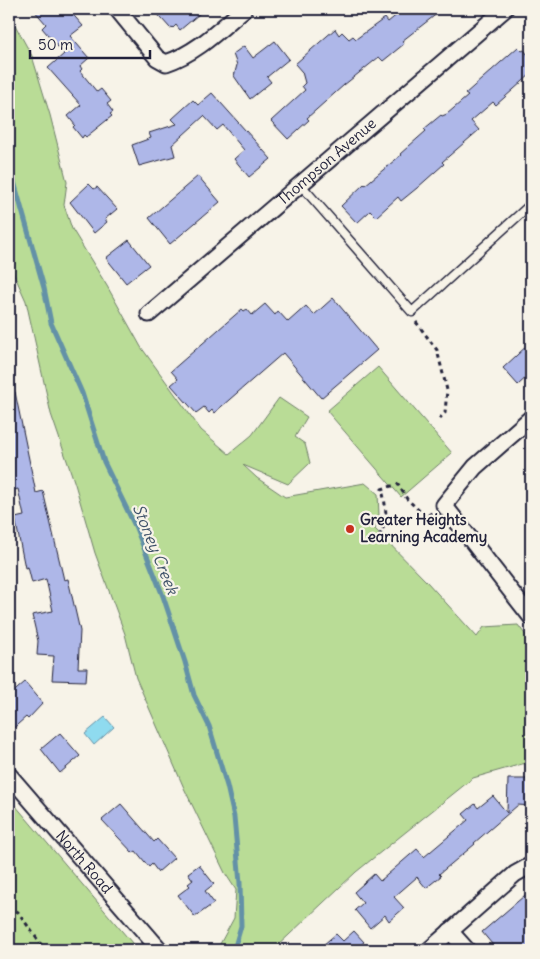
<svg xmlns="http://www.w3.org/2000/svg" width="540" height="959" viewBox="0 0 540 959" font-family="Delius,sans-serif">
<rect width="100%" height="100%" fill="#f7f3e8"/>
<filter id="ink" filterUnits="userSpaceOnUse"><feTurbulence type="fractalNoise" baseFrequency=".02" numOctaves="2"/><feDisplacementMap in="SourceGraphic" scale="10" xChannelSelector="R" yChannelSelector="G"/><feConvolveMatrix kernelMatrix="1 2 1 2 8 2 1 2 1" color-interpolation-filters="sRGB"/></filter>
<g filter="url(#ink)">
<path fill="#b9dc96" stroke="#6e7f68" d="M9,14l23,42 18,59 17,67 -3,23 8,24 35,57 34,61 60,83 28,24 23,-19 27,-37 28,19 -12,20 10,7 5,19 -22,21 -45,-19 14,13 28,19 80,-14 13,11 1,21 -4,14 52,53 50,55 7,-10 34,-2 13,17v121l-9,1 -49,14 -117,94 -83,78h-60l7,-6 14,-26 2,-28 -11,-17 -41,-85 -48,-110 -11,-44 -30,-81 -20,-69 -24,-70 -25,-113 -17,-38z
M378,367l74,86 -51,44 -74,-86z
M9,798l129,152h-129z"/>
<path fill="#8fdbef" stroke="#6391a7" d="M105,717l9,10 -20,18 -9,-11z"/>
<g fill="none" stroke-linecap="round" stroke-linejoin="round">
<path stroke="#6391a7" stroke-width="5" d="M9,164l35,124 7,35 31,70 22,69 32,66 27,68 22,66 9,33 15,31 18,60 7,31 6,66 1,43 -7,24"/>
</g>
<path fill="#aeb7e8" stroke="#22223b" d="M33,9h35l15,17 -13,10 19,22 -9,8 2,3 -2,2 17,21 4,-3 10,12 -4,3 6,8 -3,2 2,2 -26,21 -2,-2 -2,3 -9,-11 2,-2 -7,-9 13,-11 -33,-37 16,-14 -22,-26 4,-4z
M153,9h52l-25,21 -4,-5 -3,3 -1,-1 -2,1z
M404,9h39l-41,32 2,3 -21,17 -4,-4 -35,28 -37,33 2,2 -21,19 -17,-18 34,-31 -3,-4 3,-3 -3,-11 -7,-8 40,-35 4,6 3,-3 7,7 4,-3 3,3 29,-21 3,4z
M275,41l14,18 -22,18 4,5 -21,17 -16,-23 3,-11 -4,-11 11,-8 9,12z
M518,47l4,4 2,-1 7,9v15l-35,31 -3,-3 -22,19 8,9 -37,32 2,2 -27,24 -16,13 -3,-4 -22,20 -6,-6 -13,12 -16,-17 23,-22 1,1 36,-30 -1,-1 26,-23 -2,-2 17,-14 1,1 5,-2 21,-18 -3,-2z
M212,93l59,66 -22,18 -15,-18 10,-9 -21,-25 -6,5 -13,-14 -32,29 3,11 -36,10 -7,-21 19,-7 -2,-5 28,-9 -5,-5 11,-10 10,-9 5,5z
M198,176l22,26 -50,42 -21,-26z
M89,184l5,5 3,-2 20,22 -12,10 2,3 -13,11 -24,-31z
M129,240l20,25 -23,18 -20,-25z
M333,298l44,52 -56,48 -38,-45 -69,60 -2,-3 -3,3 -5,-6 -8,6 -25,-28 7,-6 -7,-8 71,-62 2,2 3,-2 5,6 13,-11 10,11 3,-4 10,11 18,-16 8,9z
M531,342v31l-13,12 -15,-17z
M9,392h6l21,101 7,-2 21,89 4,-1 12,52 -2,37h9l-1,13 -34,-1 2,-24 -17,-1 1,-14 -6,-26 21,-4 -7,-32 -14,4 -4,-16 -3,1 -10,-50 9,-2 -6,-27 -9,2z
M25,682l18,21 -15,16 -2,-2 -17,15v-36z
M60,733l20,23 -20,17 -19,-24z
M508,779h23v27l-13,-1 -44,38 1,1 -36,30 2,2 -15,12 -9,-11 -23,20 10,11 -15,13 -4,-6 -15,13 -15,-18 8,-7 -9,-11 20,-18 6,7 37,-32 7,8 44,-37 -5,-6 12,-10 3,4 15,-12 14,17z
M121,804l33,38 3,-3 17,19 -16,14 -6,-8 -3,3 -13,-16 -3,2 -31,-33z
M199,865l15,19 -9,7 9,12 -19,14 -17,-22 12,-9 -2,-2 5,-4 -5,-7z
M531,890v60h-34l-15,-18z
M354,931l10,11 -9,8h-38l19,-16 7,7z"/>
<g fill="none" stroke-linecap="round" stroke-linejoin="round">
<defs>
<path id="lane" d="M300,184l112,128 119,-108"/>
<g id="street">
<path d="M117,9l40,49 9,5c31,-10 54,-34 78,-54"/>
<path id="s1" d="M149,314l356,-305"/>
<path d="M531,418l-56,49 -31,38 87,112"/>
<path id="s2" d="M9,775l151,175"/>
<path d="M450,931l17,19"/>
<path d="M429,950l86,-76 16,-9"/>
</g>
</defs>
<use href="#lane" stroke="#22223b" stroke-width="11"/>
<use href="#street" stroke="#22223b" stroke-width="19"/>
<path stroke="#22223b" stroke-width="3" stroke-dasharray="4 4" stroke-linecap="butt" d="M416,322l21,28 10,40 -2,23 -6,6
M375,543c14,-21 12,-31 7,-54l16,-5 9,15 19,18 7,-5
M9,906l9,6 27,38"/>
<use href="#lane" stroke="#f7f3e8" stroke-width="8"/>
<use href="#street" stroke="#f7f3e8" stroke-width="15"/>
</g>
</g>
<circle fill="#c8321e" stroke="#f7f3e8" stroke-width="2" cx="350" cy="529" r="5"/>
<g text-anchor="middle" stroke-width="4.5" stroke-linejoin="round" paint-order="stroke">
<g font-size="15" fill="#22223b" stroke="#f7f3e8">
<text dy="5" stroke="none"><textPath href="#s1" startOffset="234">Thompson Avenue</textPath></text>
<text dy="5" stroke="none"><textPath href="#s2" startOffset="115">North Road</textPath></text>
</g>
<g font-size="15" font-weight="bold" fill="#22223b" stroke="#f7f3e8" text-anchor="start">
<text x="360" y="525">Greater Heights<tspan x="360" dy="17">Learning Academy</tspan></text>
</g>
<g font-size="16" font-style="italic" fill="#3d5068" stroke="#f7f3e8">
<text transform="translate(156 549) rotate(68)" y="6">Stoney Creek</text>
</g>
</g>
<rect width="540" height="959" fill="none" stroke="#f7f3e8" stroke-width="30"/>
<rect x="15" y="15" width="510" height="929" fill="none" stroke="#22223b" stroke-width="2" filter="url(#ink)"/>
<path d="M30 50v8h120v-8" fill="none" stroke="#22223b" stroke-width="2.5"/>
<text x="38" y="50" font-size="15" fill="#22223b" stroke="#f7f3e8" stroke-width="4" paint-order="stroke">50 m</text>
</svg>
